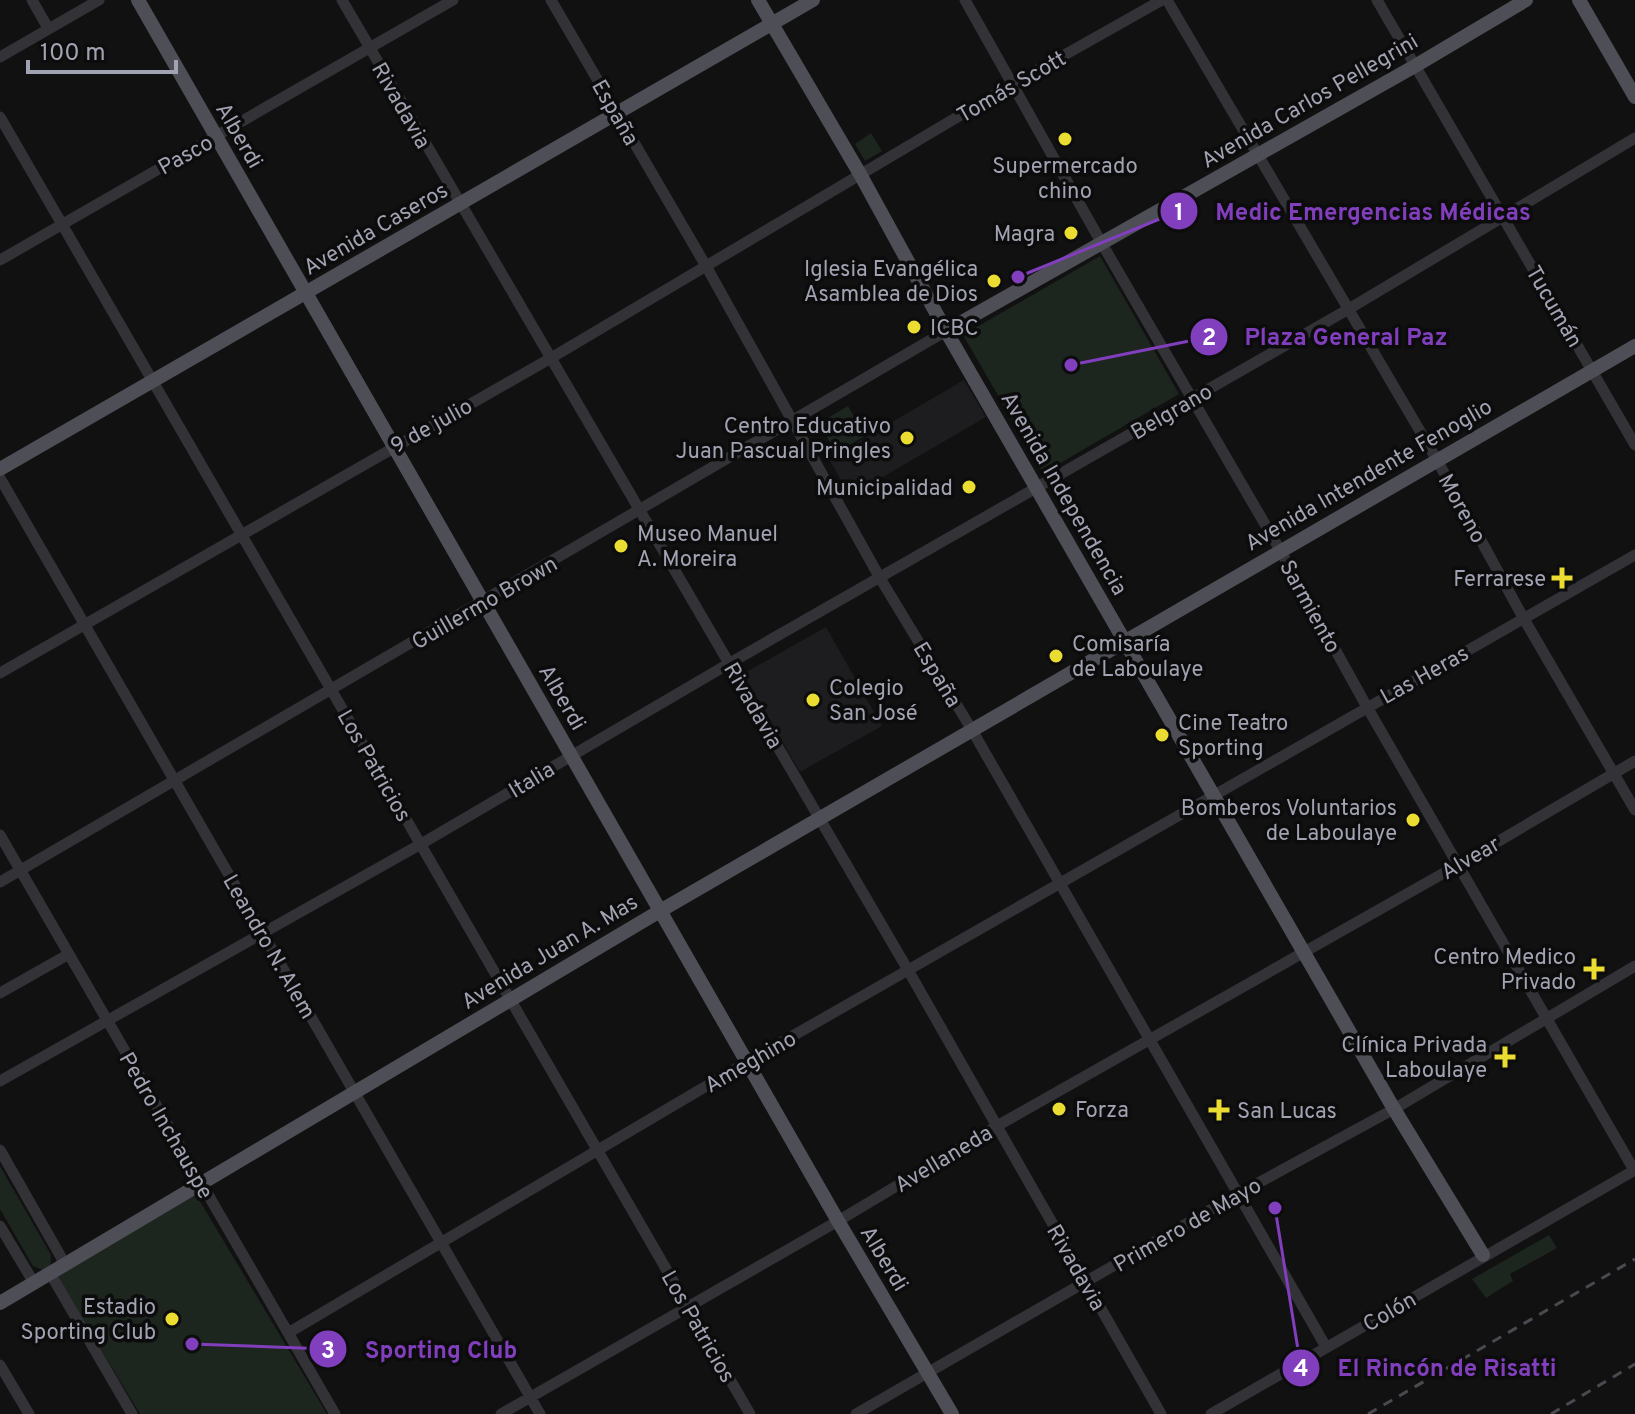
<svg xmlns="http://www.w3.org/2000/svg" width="1635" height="1414" viewBox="0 0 1635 1414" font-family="Overpass,sans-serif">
<rect width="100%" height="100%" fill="#111112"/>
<path fill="#1d1d1f" d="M964,380l22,37 -136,79 -21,-37z
M826,627l56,99 -82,46 -57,-98z"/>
<path fill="#1d251f" d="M871,133l11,18 -17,10 -10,-17z
M1100,256l79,138 -136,79 -80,-138z
M848,406l17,30 -29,17 -17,-30z
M0,1166l51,89 -1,18 -17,-7 -33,-57z
M195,1193l132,221h-187l-84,-139z
M1549,1235l8,13 -47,26 3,7 -27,17 -14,-19z"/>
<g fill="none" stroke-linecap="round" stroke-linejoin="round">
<path stroke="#323237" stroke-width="11" d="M32,0l16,28
M342,0l566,970 253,444
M551,0l155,266 174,312 92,152 354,617
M965,0l136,242 179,308 87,157 267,463
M1167,0l270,460 87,159 111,191
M1377,0l258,445
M0,57l99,-57
M0,117l750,1297
M0,260l453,-260
M0,478l540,936
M0,673l551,-315 462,-274 149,-84
M0,835l335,579
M0,882l946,-551
M0,993l69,-39
M0,1081l421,-237 309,-181 617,-353 288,-172
M0,1150l65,114
M0,1226l34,57
M50,1273l82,141
M288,1333l459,-271 888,-507
M0,1365l29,49
M501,1414l337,-193 159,-95 461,-261 177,-104
M856,1414l382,-220 156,-85 241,-143
M1211,1414l424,-244"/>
<path stroke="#4e4e56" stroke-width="14" d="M138,0l700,1221 114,193
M758,0l102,174 86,157 448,778 89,146
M1579,0l56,97
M946,331l469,-265 111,-66
M0,469l813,-469
M0,1303l660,-392 975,-565"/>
<path stroke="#494950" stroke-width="3" stroke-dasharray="10 8" stroke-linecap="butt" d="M1368,1414l267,-155
M1551,1414l84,-50"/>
</g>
<g fill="#eadc31" stroke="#0c0c0d" stroke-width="3">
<circle cx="1065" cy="139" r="8"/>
<circle cx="1071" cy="233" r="8"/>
<circle cx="994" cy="281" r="8"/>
<circle cx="914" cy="327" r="8"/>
<circle cx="907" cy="438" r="8"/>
<circle cx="969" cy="487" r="8"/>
<circle cx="621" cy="546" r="8"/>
<path d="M1558 566h8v8h8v8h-8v8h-8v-8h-8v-8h8z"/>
<circle cx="1056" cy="656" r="8"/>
<circle cx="813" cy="700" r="8"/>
<circle cx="1162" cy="735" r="8"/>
<circle cx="1413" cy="820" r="8"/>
<path d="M1590 957h8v8h8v8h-8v8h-8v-8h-8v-8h8z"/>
<path d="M1501 1045h8v8h8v8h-8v8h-8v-8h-8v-8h8z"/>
<circle cx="1059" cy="1109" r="8"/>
<path d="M1215 1098h8v8h8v8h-8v8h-8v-8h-8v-8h8z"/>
<circle cx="172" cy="1319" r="8"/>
</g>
<g text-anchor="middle" stroke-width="7" stroke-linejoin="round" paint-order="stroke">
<g font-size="22" fill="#a2a3b2" stroke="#0c0c0d">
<text transform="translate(1011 86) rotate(-30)" y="8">Tomás Scott</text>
<text transform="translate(1309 100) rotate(-30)" y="8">Avenida Carlos Pellegrini</text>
<text transform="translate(402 105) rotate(60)" y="8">Rivadavia</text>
<text transform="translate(616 112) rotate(60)" y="8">España</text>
<text transform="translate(240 135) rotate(60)" y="8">Alberdi</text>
<text transform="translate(185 154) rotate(-29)" y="8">Pasco</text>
<text transform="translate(375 228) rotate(-30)" y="8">Avenida Caseros</text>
<text transform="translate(1555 306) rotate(60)" y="8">Tucumán</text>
<text transform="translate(1171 411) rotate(-30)" y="8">Belgrano</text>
<text transform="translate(431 425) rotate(-29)" y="8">9 de julio</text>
<text transform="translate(1368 474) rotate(-30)" y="8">Avenida Intendente Fenoglio</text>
<text transform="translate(1065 493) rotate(60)" y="8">Avenida Independencia</text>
<text transform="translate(1463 508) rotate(61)" y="8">Moreno</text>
<text transform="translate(484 602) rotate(-30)" y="8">Guillermo Brown</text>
<text transform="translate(1311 606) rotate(61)" y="8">Sarmiento</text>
<text transform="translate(938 674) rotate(59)" y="8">España</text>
<text transform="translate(1424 674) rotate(-29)" y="8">Las Heras</text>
<text transform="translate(563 697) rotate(60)" y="8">Alberdi</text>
<text transform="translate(754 705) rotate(60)" y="8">Rivadavia</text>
<text transform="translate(375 765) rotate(60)" y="8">Los Patricios</text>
<text transform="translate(531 779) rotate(-31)" y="8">Italia</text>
<text transform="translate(1470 857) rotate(-30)" y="8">Alvear</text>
<text transform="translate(270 946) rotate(60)" y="8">Leandro N. Alem</text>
<text transform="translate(549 951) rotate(-31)" y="8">Avenida Juan A. Mas</text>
<text transform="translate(750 1061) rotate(-30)" y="8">Ameghino</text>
<text transform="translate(167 1125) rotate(60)" y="8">Pedro Inchauspe</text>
<text transform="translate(943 1158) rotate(-31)" y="8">Avellaneda</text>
<text transform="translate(1187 1224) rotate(-30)" y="8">Primero de Mayo</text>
<text transform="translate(885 1258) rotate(59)" y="8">Alberdi</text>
<text transform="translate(1077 1267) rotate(60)" y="8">Rivadavia</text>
<text transform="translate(1389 1311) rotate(-30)" y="8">Colón</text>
<text transform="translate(699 1326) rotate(60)" y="8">Los Patricios</text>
</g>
<g font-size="22" fill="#a2a3b2" stroke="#0c0c0d" text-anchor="end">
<text x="1065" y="173" text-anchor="middle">Supermercado<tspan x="1065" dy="25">chino</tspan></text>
<text x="1055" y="241">Magra</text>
<text x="978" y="276">Iglesia Evangélica<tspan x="978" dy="25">Asamblea de Dios</tspan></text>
<text x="930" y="335" text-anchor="start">ICBC</text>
<text x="891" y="433">Centro Educativo<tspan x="891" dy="25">Juan Pascual Pringles</tspan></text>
<text x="953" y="495">Municipalidad</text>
<text x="637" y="541" text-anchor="start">Museo Manuel<tspan x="637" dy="25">A. Moreira</tspan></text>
<text x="1546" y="586">Ferrarese</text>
<text x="1072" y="651" text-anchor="start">Comisaría<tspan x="1072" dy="25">de Laboulaye</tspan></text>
<text x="829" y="695" text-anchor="start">Colegio<tspan x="829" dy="25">San José</tspan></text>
<text x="1178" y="730" text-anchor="start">Cine Teatro<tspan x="1178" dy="25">Sporting</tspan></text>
<text x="1397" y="815">Bomberos Voluntarios<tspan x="1397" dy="25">de Laboulaye</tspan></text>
<text x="1576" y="964">Centro Medico<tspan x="1576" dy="25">Privado</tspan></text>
<text x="1487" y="1052">Clínica Privada<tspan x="1487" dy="25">Laboulaye</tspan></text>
<text x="1075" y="1117" text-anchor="start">Forza</text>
<text x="1237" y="1118" text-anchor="start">San Lucas</text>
<text x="156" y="1314">Estadio<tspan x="156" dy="25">Sporting Club</tspan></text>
</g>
</g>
<path fill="none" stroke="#813ebd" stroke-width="3" d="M1018 277L1179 211M1071 365L1209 337M192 1344L328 1349M1275 1208L1301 1368"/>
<g fill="#813ebd" stroke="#0c0c0d" stroke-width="3">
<circle cx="1018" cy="277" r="8"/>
<circle cx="1071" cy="365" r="8"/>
<circle cx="192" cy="1344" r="8"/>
<circle cx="1275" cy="1208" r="8"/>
<circle cx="1179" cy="211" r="20"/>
<circle cx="1209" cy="337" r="20"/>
<circle cx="328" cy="1349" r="20"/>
<circle cx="1301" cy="1368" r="20"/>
</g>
<g font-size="24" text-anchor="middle" font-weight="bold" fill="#fff">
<text x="1179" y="220">1</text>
<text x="1209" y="345">2</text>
<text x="328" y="1358">3</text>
<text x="1301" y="1376">4</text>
</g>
<g font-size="24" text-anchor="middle" font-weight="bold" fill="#813ebd" stroke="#0c0c0d" stroke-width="7" stroke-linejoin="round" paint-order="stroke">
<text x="1373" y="220">Medic Emergencias Médicas</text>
<text x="1346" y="345">Plaza General Paz</text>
<text x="441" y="1358">Sporting Club</text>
<text x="1447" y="1376">El Rincón de Risatti</text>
</g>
<path d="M28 60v12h148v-12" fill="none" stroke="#a2a3b2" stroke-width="4"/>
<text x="40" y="60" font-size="24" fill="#a2a3b2" stroke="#0c0c0d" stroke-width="6" paint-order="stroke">100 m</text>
</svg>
